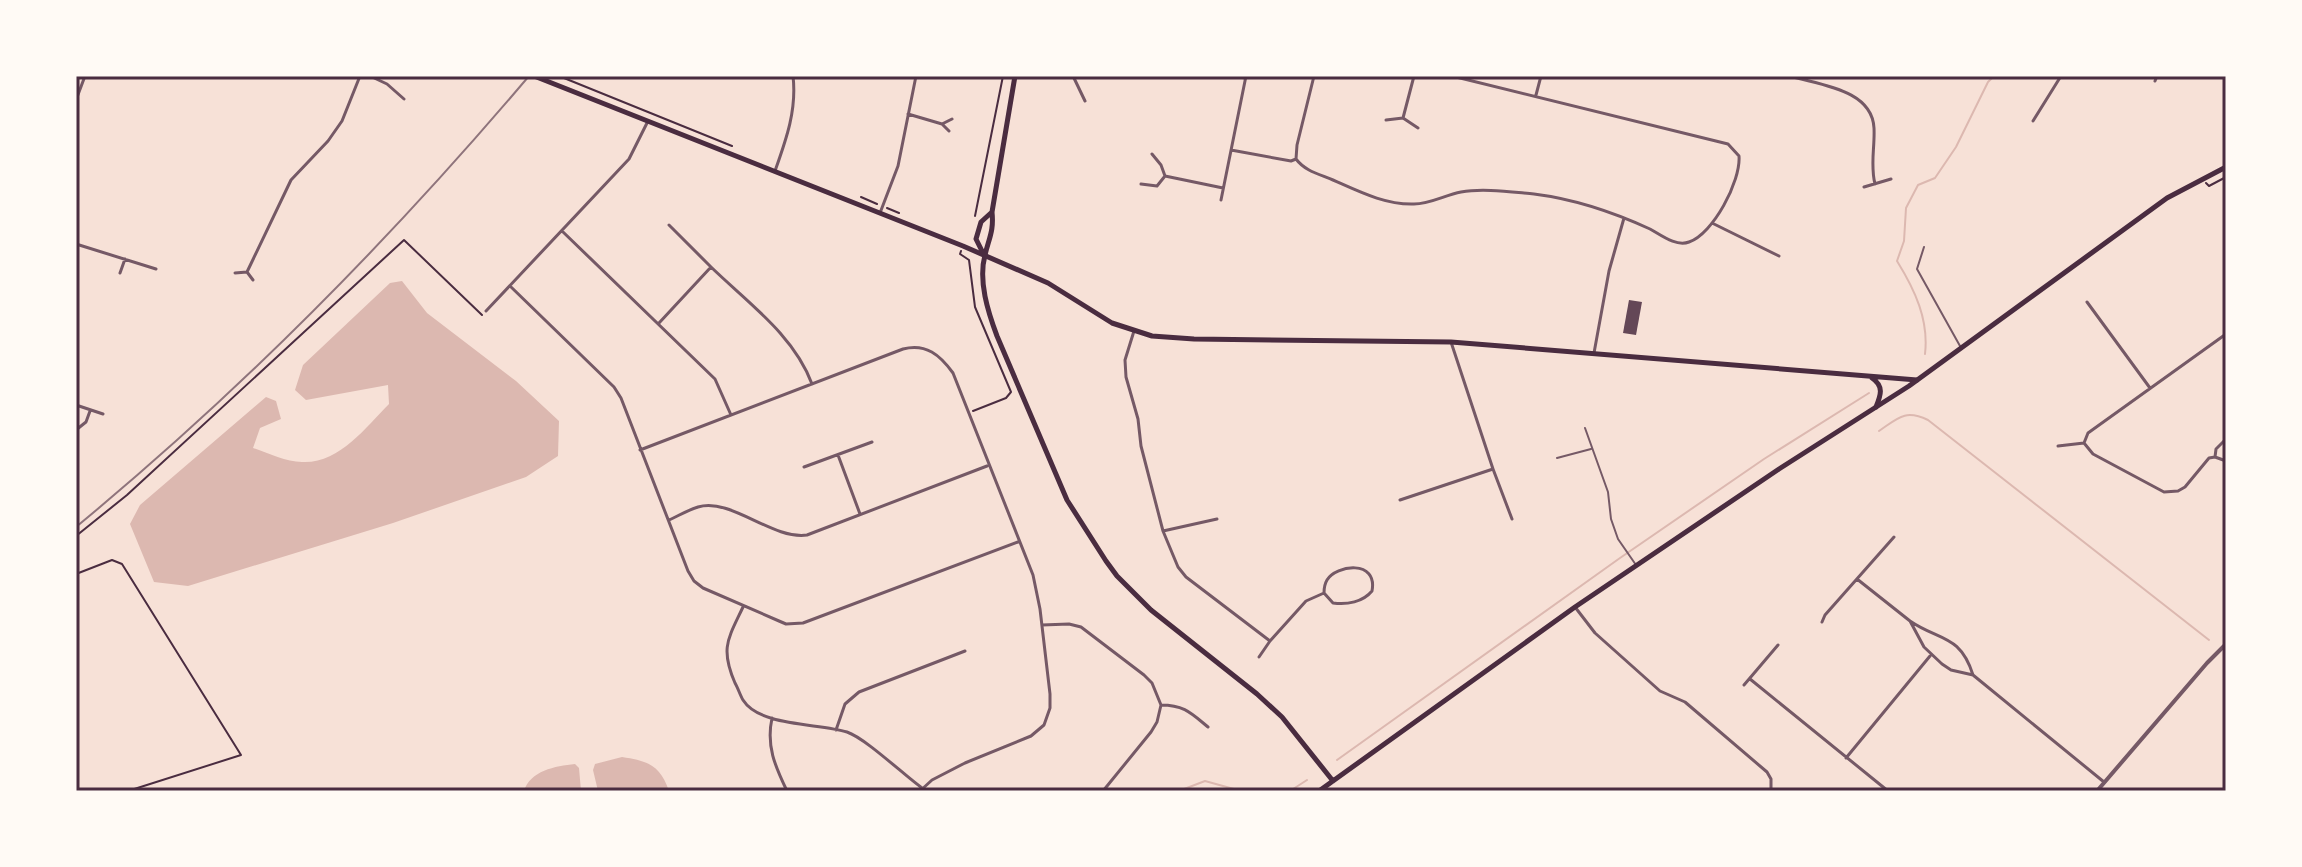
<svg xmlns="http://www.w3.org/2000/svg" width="2302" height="867" viewBox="0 0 2302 867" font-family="Rubik,sans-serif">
<rect width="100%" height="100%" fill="#f7e1d7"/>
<path fill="#dcb8b0" d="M402,281l25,32 89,68 43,40 -1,35 -32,21 -133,46 -205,63 -34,-4 -24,-58 10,-19 126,-108 10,4 5,18 -21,9 -7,20c15,5 33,14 49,14 37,2 63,-34 87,-58l-1,-19 -82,15 -11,-10 8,-25 87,-82z
M622,757c26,4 38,8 47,34h-71l-5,-21 2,-6z
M575,764l4,4 2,23h-57c6,-20 31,-25 51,-27z"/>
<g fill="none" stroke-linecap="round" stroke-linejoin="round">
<path stroke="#dcb8b0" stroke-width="2" d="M1925,354c4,-34 -10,-64 -28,-93l7,-20 2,-33 12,-23 17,-7 21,-31 32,-65 6,-6
M1879,431c19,-13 26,-22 49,-11l281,220
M1337,760l283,-202 144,-99 105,-66
M1179,791l26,-10 36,10
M1290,791l17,-11"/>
</g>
<path fill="#644757" d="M1629,300l13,2 -6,33 -13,-2z"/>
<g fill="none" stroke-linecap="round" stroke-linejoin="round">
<path stroke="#4a2c40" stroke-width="2" d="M559,76l173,70
M2206,183l3,3 17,-9
M861,197l16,7
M887,208l12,5
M975,216l28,-140
M961,251l-1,3 9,6 6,47 36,85 -5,6 -33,13
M76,536l51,-41 277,-255 78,75
M76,574l36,-14 10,4 119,191 -113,36"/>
<path stroke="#755966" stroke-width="2" d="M1924,247l-7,22 43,77
M1585,428l23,64 3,27 7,20 18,26
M1557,458l34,-9"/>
<path stroke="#755966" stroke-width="3" d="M370,76l17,8 17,15
M1073,76l12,25
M1235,76l10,2
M1314,76l-17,69 -1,14c9,12 23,15 37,21 25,11 52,25 81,24 16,0 31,-9 47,-12 22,-4 50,0 73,2 40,5 79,18 116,35 11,6 26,18 39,13 24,-8 52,-61 50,-86l-11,-12 -276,-68
M1414,76l-11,42 15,10
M1790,76c29,9 82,13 84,52 1,19 -4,37 1,56
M2155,81l2,-5
M1536,95l5,-19
M76,100l9,-24
M908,114l34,10 10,-5
M1386,120l17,-2
M2033,121l28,-45
M942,124l7,7
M1231,150l60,11 5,-2
M775,171c11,-31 22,-61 18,-95
M1165,176l58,12
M1141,184l16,2 8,-10 -4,-11 -9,-11
M1864,187l27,-8
M1221,200l25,-124
M880,213l18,-47 18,-90
M1712,223l67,33
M669,225l42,42
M562,231l153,148 16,36
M76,244l80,25
M247,272l44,-92 37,-39 14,-20 18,-45
M120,273l5,-14
M235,273l12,-1 6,8
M510,286l104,101 7,11 67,173 6,10 9,7 76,33 7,3 17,-1 215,-81
M2087,302l63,86
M486,311l143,-152 19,-38
M659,323l52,-56c36,35 83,68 101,117
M1134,331l-9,29 1,17 12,42 3,27 22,85 15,36 8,10 84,64 36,-40 18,-8c0,-5 0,-8 3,-13 9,-15 51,-21 45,11 -9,11 -25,14 -39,12l-9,-10
M2226,334l-138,99 -4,10 9,11 71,38 14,-1 7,-4 24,-29 6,-1 11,4
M1451,342l42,127 19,50
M1594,353l15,-82 15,-53
M76,405l27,9
M76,430l10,-8 4,-11
M2058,446l26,-3
M640,450l263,-101c23,-6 37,6 50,24l80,202 7,34 10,85v14l-6,17 -13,11 -66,27 -33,17 -12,11
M838,455l22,59
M2215,457l1,-8 10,-10
M804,467l68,-25
M1400,500l93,-31
M669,520c9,-4 19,-10 29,-13 33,-10 74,33 109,28l180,-69
M1163,531l54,-12
M1857,579l53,42 14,26 18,17 9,6 22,5
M743,607c-15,32 -23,41 -8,76 3,5 5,12 8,17 17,27 76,23 104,32 18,6 57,43 75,56
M1575,607l20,26 65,58 25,11 82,70 4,7v12
M1910,621c29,20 50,13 63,54l131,107
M1822,622l3,-7 69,-78
M1042,625l27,-1 12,3 63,48 8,8 9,22 -4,17 -6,10 -48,59
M1259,657l11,-16
M1750,679l138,112
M1744,685l34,-40
M1161,705c23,0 30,8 47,22
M772,718c-6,28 3,48 15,73
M836,730l9,-26 14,-12 106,-41
M1846,758l84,-102"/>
<path stroke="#755966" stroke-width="4" d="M2097,791l110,-128 19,-19"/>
<path stroke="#4a2c40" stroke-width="5" d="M534,76l429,170 85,37 64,40 40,13 42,3 257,3 466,38
M1872,378c12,8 9,17 4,29"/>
<path stroke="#4a2c40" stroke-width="5" d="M1015,76l-23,136c2,19 -3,26 -7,43 -7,26 3,57 12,81l70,164 39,61 11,15 34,34 106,84 25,23 51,64
M984,255l-8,-16 5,-17 11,-10
M1319,791l256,-184 204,-138 130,-83 258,-188 59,-31"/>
<path stroke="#8f747c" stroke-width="2" d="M76,527c165,-136 315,-288 453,-451"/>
</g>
<rect width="2302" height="867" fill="none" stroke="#fffaf5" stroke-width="156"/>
<rect x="78" y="78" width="2146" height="711" fill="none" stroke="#4a2c40" stroke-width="3"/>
</svg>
